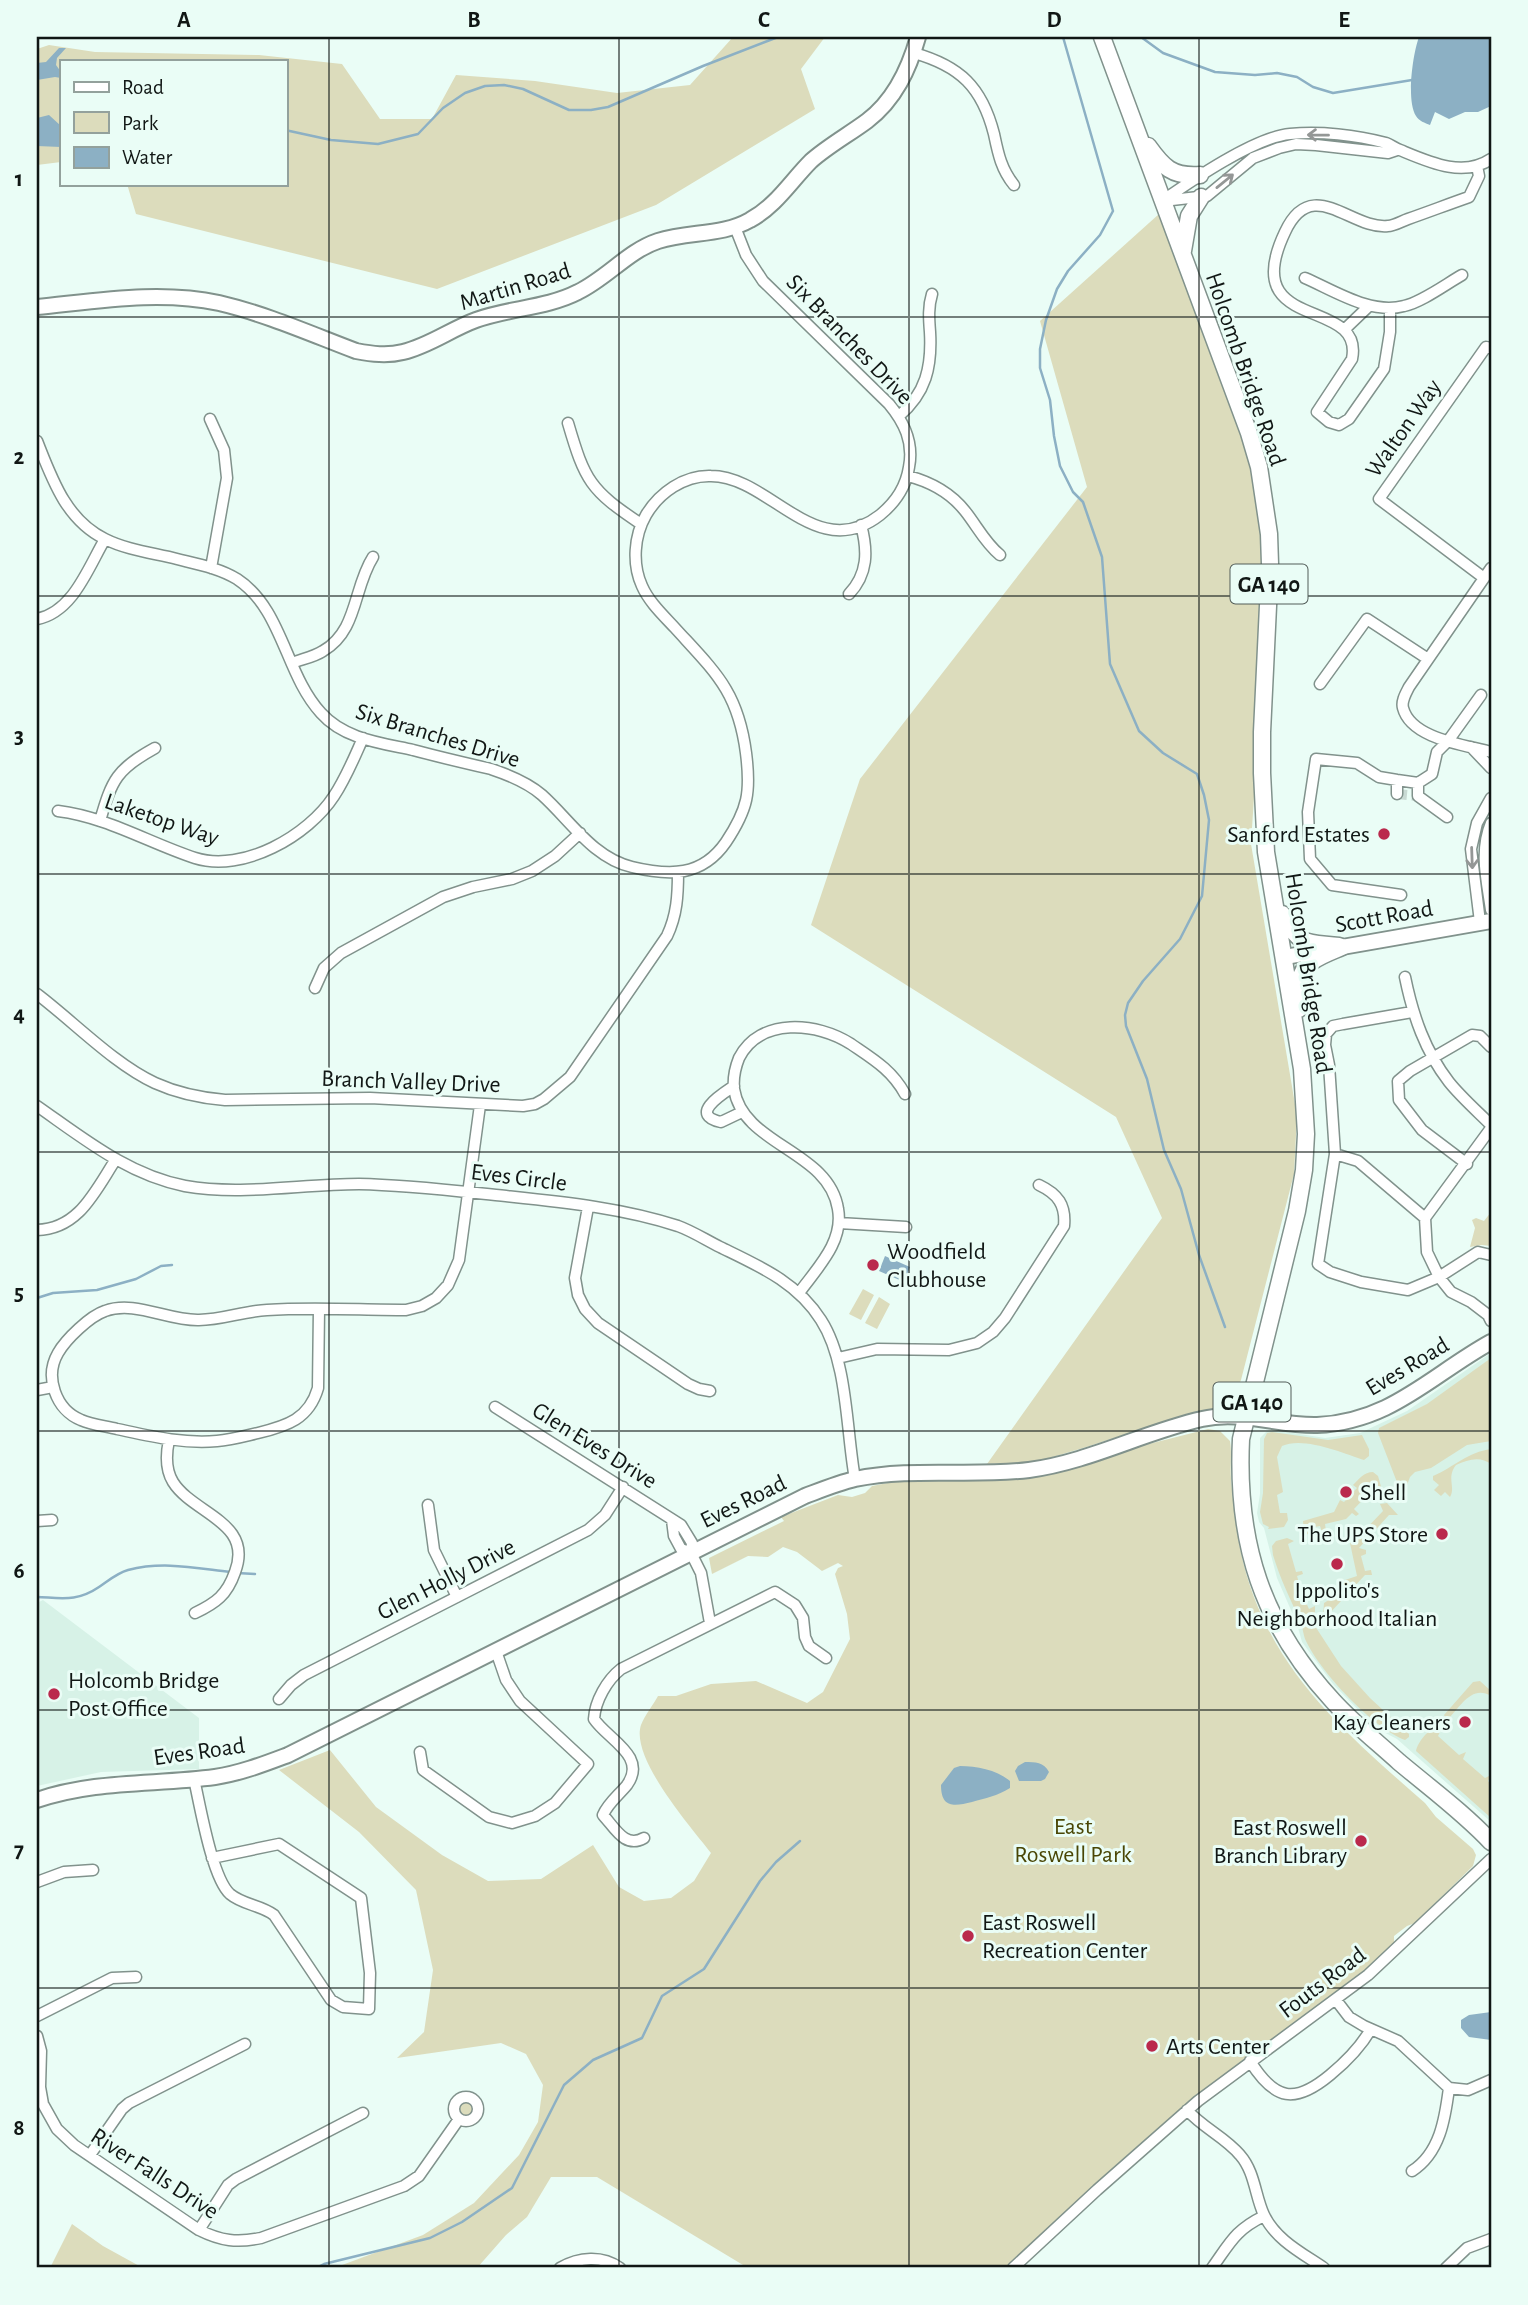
<svg xmlns="http://www.w3.org/2000/svg" width="1528" height="2305" viewBox="0 0 1528 2305" font-family="'Alegreya Sans',sans-serif">
<rect width="100%" height="100%" fill="#eafdf6"/>
<path fill="#d7f2e7" d="M1491,1353v469l-94,-83 -21,-11 -43,-44 -31,-42 -5,-18 -20,-46 -13,-50 -5,-6 -2,-9 3,-19v-56l7,-7 7,-1 51,8 35,-5 47,-22z
M43,1600l156,118v51l-98,3 -64,14v-183z"/>
<path fill="#dcdcbc" d="M733,37h92l-24,32 14,40 -159,96 -219,84 -301,-75 -9,-30h158v-123h-224v101l-24,3v-116l12,-4 46,7 164,3 83,9 38,55h52l24,-44 79,6 82,12 73,-8z
M1169,205l103,310 -21,329 46,272 -3,58 -53,206 -10,21 -5,6c-62,11 -120,36 -181,52 -19,5 -39,4 -58,5l175,-246 -46,-101 -305,-192 49,-146 227,-292 -47,-166z
M1491,1212v34l-9,-1 -12,2 5,-19 -3,-8 4,-2 8,3z
M863,1289l11,6 -13,25 -12,-6z
M879,1297l11,7 -13,25 -12,-6z
M1491,1358v83l-24,4 -36,23 -16,4 -5,5 -4,11 -6,2 -22,-57 1,-5 48,-24z
M1208,1429l12,2 10,10c2,12 0,25 1,37 2,26 5,50 10,75 25,114 101,177 184,250l11,14 37,32 3,6 -3,11 -58,57 -8,3 -13,10v8c-52,51 -115,88 -172,133 -70,54 -134,116 -199,175l-15,16h-260l-151,-91h-46l-24,40 -21,18 -29,33h-143l89,-33 51,-32 45,-48 19,-33 5,-37 -17,-31 -25,-11 -104,15 27,-26 9,-62 -17,-80 -57,-58 -80,-62 51,-20 46,57 66,48 46,26 53,-2 52,-34 26,42 25,14 27,-3 23,-17 17,-28c-20,-26 -81,-95 -70,-128 4,-10 12,-20 17,-29h18l35,-12 45,-3 51,22 16,-11 27,-53 -3,-25 -12,-40 3,-6 5,-2 -5,-3 -16,8 -25,-19 -14,-5 -15,10 -20,-1 -36,18 -3,-16 75,-37 -3,-4 57,-22 14,2 13,-4 7,-7 21,-4 95,-4 74,-12z
M1272,1432l56,8 34,-5 7,14v7l-5,4c-21,-7 -61,-24 -82,-14l-5,11 6,35 -6,3 3,18h7l1,7 -4,7 -16,2 1,-2 -6,-3 -3,-12 3,-19 1,-54 3,-6z
M1491,1449v15c-10,-8 -23,-5 -35,1 -10,13 0,22 -6,32l-5,-5 -4,4 -7,-6 5,-5 -6,-5v-4c21,-9 35,-24 58,-27z
M1373,1472l5,4 4,14 -7,-3 -21,22 5,5 -3,2 -4,-3 -6,6 -21,5 1,7 -4,1 -2,-6 -11,2 1,7 -6,-2 -1,-12 31,-9 6,-12 4,2 13,-14 -4,-3c6,-6 11,-13 20,-13z
M1387,1503l11,12h-9l-30,33 7,2v4l-5,2 4,15 6,-1 1,5h-7l-36,39 5,3 -2,4 -6,1 -3,-5 1,-14 8,-5 -4,-5 16,-5 -2,-7 15,-5 -7,-33 10,-7 -4,-5 3,-3 4,4 20,-21 -3,-7z
M1287,1538l7,3 -6,3 8,28 6,-1 1,3 -6,2 5,18 7,15 6,-3v20l26,40 29,32 39,36v3l-4,3c-32,-12 -84,-67 -99,-99 -3,-6 -3,-14 -6,-21 -10,-21 -20,-42 -27,-65l-1,-9 4,-5z
M1480,1681l11,10v5c-19,-12 -31,11 -43,23h-2l-2,-4 29,-33z
M1437,1728l4,2 -3,6 21,19 7,-3 -3,7 22,19 6,-3 -3,6 3,3v34l-75,-67c2,-9 12,-22 21,-23z
M459 2108a8 8 0 1 1 16 0a8 8 0 1 1-16 0Z
M72,2224l31,22 40,22h-93z"/>
<path fill="#8cb0c4" d="M1419,37h72v69l-13,6h-13l-16,7 -14,-7 -5,13c-5,-2 -11,-4 -14,-9 -10,-15 -3,-63 3,-79z
M59,48h7l-9,10 -1,7 5,7v6l-6,-1 -18,3v-17l9,-1z
M49,115l12,11v21l-24,-1v-28z
M885,1256l25,11 -6,15 -25,-11z
M1025,1762c10,0 19,0 24,10l-4,7 -4,2h-22l-4,-10 3,-5z
M960,1766c17,0 37,4 50,15v7c-13,8 -24,10 -38,14 -17,4 -31,7 -31,-17l13,-17z
M1491,2012v28l-22,-3 -8,-9v-8l8,-5z"/>
<g fill="none" stroke-linecap="round" stroke-linejoin="round">
<path stroke="#8cb0c4" stroke-width="2.5" d="M1063,37l50,174 -13,24 -32,36 -11,18 -11,31 -6,29v19l10,32 4,36 6,30 13,26 10,10 19,55 8,107 29,67 24,22 34,21 7,21 5,25 -7,76 -22,43 -37,42 -15,22 -3,12 1,11 21,53 17,71 17,39 18,66 26,72
M1141,37l22,16 52,19 40,3 22,-2 20,4 16,10 20,6 79,-13
M285,130l46,10 47,4 40,-10 25,-26 22,-15 20,-7 19,-1 19,4 46,21h22l17,-3 95,-41 75,-29
M37,1298l16,-5 44,-3 39,-11 25,-13 11,-1
M237,1573l18,1
M37,1597c25,1 40,5 62,-10 9,-6 18,-14 29,-17 35,-9 67,-2 102,2
M316,2268l8,-4 106,-26 32,-16 50,-34 52,-103 29,-25 49,-22 20,-42 42,-27 56,-88 16,-19 24,-21"/>
<path stroke="#c9dad4" stroke-width="10" stroke-dasharray="10 5" stroke-linecap="butt" d="M1397,794l21,2"/>
<defs>
<path id="street" d="M914,53c46,13 68,34 80,81 4,19 7,35 20,51
M1162,201c29,-20 93,-64 128,-67 30,-3 66,1 96,9 5,2 9,5 14,7 29,12 63,28 91,9
M1163,201l44,-5 46,-38 26,-10 17,-4 20,1 72,8 9,-3
M1305,278c30,13 66,37 99,28 18,-4 42,-22 58,-31
M1390,309v23l-6,37 -35,50 -10,6 -10,-3 -12,-10 35,-53c13,-64 -116,-24 -67,-127 27,-58 66,-2 103,-6 6,0 14,-5 20,-7 20,-7 41,-15 61,-22l10,-21 -2,-10
M1345,329l24,-23
M899,416c27,-23 33,-49 31,-84 -1,-13 -2,-25 2,-38
M210,419l14,31 3,28 -16,90
M568,423c17,58 22,67 73,101
M37,441c15,38 29,79 68,98 22,11 48,14 72,20 20,5 42,9 60,20 46,30 48,95 84,134 23,26 60,30 92,37 26,7 52,13 78,19 18,6 36,13 51,26 28,25 51,63 90,72 37,9 70,10 94,-25 22,-33 25,-50 20,-89 -8,-62 -31,-81 -71,-125 -12,-13 -26,-26 -33,-42 -10,-22 -8,-50 4,-71 13,-22 38,-40 65,-39 59,0 105,89 169,39 16,-13 26,-28 29,-48 5,-25 -5,-45 -20,-63l-126,-123 -17,-26 -11,-28
M908,476c23,6 42,16 57,35 12,15 20,32 35,44
M1491,568l-82,119c-3,6 -8,14 -6,21 8,31 63,37 88,44
M1484,578l-105,-79 107,-152 5,1
M849,594c19,-20 19,-43 12,-69
M37,619c36,-7 51,-51 68,-80
M292,663c10,-4 22,-6 31,-12 35,-20 30,-63 50,-94
M1320,684l47,-65 61,40
M1471,747l20,21
M1397,780v14
M1418,783v13l29,21
M58,811c49,6 91,32 137,47 48,15 113,-22 139,-62 12,-18 20,-38 29,-58
M100,821c12,-42 17,-52 55,-73
M1491,823c-12,29 -4,58 0,87
M1401,895l-69,-10 -22,-26 -2,-47 8,-53 41,4 22,14 18,3 21,3 14,-9 5,-22 11,-11 33,-46
M1480,922l-9,-73 6,-26 14,-25
M1405,977c8,39 20,74 44,105 12,15 28,29 42,43
M315,988l9,-20 17,-15 102,-56 30,-10 39,-8 20,-8 23,-15 25,-23
M37,994c37,28 77,70 118,89 22,10 46,15 70,17l145,-2 153,8 12,-2 9,-5 26,-22 97,-141c10,-21 11,-41 11,-64
M1412,1012l-69,12 -10,2 -7,8 -1,11 4,20 6,89 -17,110 12,8 31,10 47,8 31,-13 39,-25 13,3
M734,1086c-12,8 -46,29 -13,36l21,-10
M37,1106c46,32 91,69 148,80 56,10 116,-2 174,-2 49,1 98,7 147,12 57,6 117,12 172,30 14,5 28,14 42,21 39,19 77,35 101,73 27,42 25,110 34,159
M1491,1128l-66,90 2,34 12,25 12,15 20,10 17,13 3,6
M1335,1154l23,7 67,57
M1467,1164l-45,-34 -23,-30 -1,-19 12,-10 62,-36 8,1 11,11
M588,1207l-13,71 3,17 7,14 13,14 90,61 11,5 11,2
M839,1223l67,4
M37,1230c42,-1 58,-39 79,-71
M799,1293c18,-25 45,-51 39,-84 -9,-59 -95,-63 -104,-120 -1,-10 1,-21 5,-31 21,-41 78,-36 112,-14 22,15 41,26 54,50
M319,1309l-1,79c-9,31 -31,38 -60,45 -13,3 -27,7 -41,8 -35,3 -67,-5 -100,-12 -12,-3 -25,-4 -36,-9 -25,-10 -37,-43 -23,-67 8,-14 32,-37 47,-42 30,-11 63,10 94,9 23,0 45,-9 68,-10 46,-3 93,0 139,0l16,-4 14,-8 12,-13 11,-25 21,-155
M838,1358l39,-9 72,1 28,-7 16,-11 12,-14 59,-92c2,-21 -6,-32 -25,-41
M37,1390l16,-3
M495,1407l186,118 11,18 -1,10 10,20 9,50
M169,1440c-3,14 -4,29 4,42 20,32 81,40 62,90 -8,23 -19,31 -40,41
M428,1505l6,45 23,47
M672,1520l2,16 7,13 10,4
M37,1521l15,-1
M279,1699l12,-14 13,-10 284,-145 17,-15 18,-28
M420,1752l3,18 66,47 23,6 23,-7 20,-13 33,-39 -68,-63 -14,-21 -10,-29
M194,1779c6,26 18,99 36,115 13,11 31,11 44,21l57,85 12,7 26,2 1,-36 -9,-75 -82,-54 -67,14
M644,1838c-19,11 -29,-10 -41,-23 5,-12 16,-20 24,-30 21,-29 -20,-46 -33,-66 1,-18 13,-39 27,-50l154,-77 20,13 8,13 2,19 4,9 17,12
M37,1882l27,-10 29,-2
M1336,2000l13,17 15,9 34,15 51,47 19,2 23,-10
M37,2016l75,-38 24,-1
M37,2036l4,15 -1,36 3,17 14,25 17,16 125,85c22,11 38,13 62,8l143,-52 15,-10 40,-57
M1250,2061c25,40 45,43 80,14 17,-14 30,-27 41,-46
M454 2109a12 12 0 1 1 24 0a12 12 0 1 1-24 0Z
M1187,2110c16,18 38,27 53,45 15,17 15,41 24,60 12,25 38,38 60,53
M90,2155l32,-46 7,-6 116,-59
M1412,2171c28,-18 33,-52 37,-83
M199,2230l29,-45 8,-6 127,-66
M560,2268c19,-11 42,-13 60,0
M1013,2268l84,-78 101,-89 170,-126 123,-116
M1212,2268c18,-25 23,-38 52,-52
M1446,2268l21,-20 24,-9"/>
<path id="secondary" d="M37,307c60,-6 122,-17 182,-4 47,11 92,31 137,48 16,3 31,5 47,1 26,-6 48,-23 73,-32 33,-12 71,-12 102,-28 29,-14 50,-41 80,-51 31,-10 64,-5 92,-21 26,-14 41,-39 61,-59 17,-15 37,-26 56,-40 28,-21 42,-52 51,-84
M1285,957l206,-36
M37,1800c58,-20 118,-15 178,-23 26,-4 49,-13 73,-22l517,-259c16,-6 33,-13 50,-17 57,-12 117,-2 174,-9 60,-8 115,-38 173,-51 39,-9 76,7 115,6 74,-3 114,-50 174,-83"/>
<path id="primary" d="M1102,37l147,396 10,34 10,67 1,30 -8,168v41l4,79 36,217 4,65 -2,36 -7,41 -56,228c-5,104 21,185 92,262 20,22 44,41 66,61 31,26 65,51 92,80
M1148,146c15,21 24,31 52,29
M1183,251l6,-35 12,-19
M1282,914c19,33 22,28 57,32
M1299,1009c3,-10 1,-18 1,-28 2,-20 26,-27 42,-34"/>
</defs>
<use href="#street" stroke="#81928c" stroke-width="13"/>
<use href="#secondary" stroke="#81928c" stroke-width="18"/>
<use href="#primary" stroke="#81928c" stroke-width="19"/>
<use href="#street" stroke="#fff" stroke-width="10"/>
<use href="#secondary" stroke="#fff" stroke-width="14"/>
<use href="#primary" stroke="#fff" stroke-width="16"/>
</g>
<defs><path id="oneway-shaft" d="M-6 0H5M1.5-3L5.5 0L1.5 3" fill="none" stroke-width="1.6" stroke-linecap="round" stroke-linejoin="round" transform="scale(1.75)"/></defs>
<g stroke="#949796">
<use href="#oneway-shaft" transform="translate(1318 135) rotate(-179)"/>
<use href="#oneway-shaft" transform="translate(1225 181) rotate(-39)"/>
<use href="#oneway-shaft" transform="translate(1472 858) rotate(88)"/>
</g>
<path fill="none" stroke="#111715" stroke-width="2" stroke-opacity="0.55" d="M329,37v2231M619,37v2231M909,37v2231M1199,37v2231M37,317h1454M37,596h1454M37,874h1454M37,1152h1454M37,1431h1454M37,1710h1454M37,1988h1454"/>
<g fill="#ba294c" stroke="#eafdf6" stroke-width="2.5">
<circle cx="1384" cy="834" r="7"/>
<circle cx="873" cy="1265" r="7"/>
<circle cx="1346" cy="1492" r="7"/>
<circle cx="1442" cy="1534" r="7"/>
<circle cx="1337" cy="1564" r="7"/>
<circle cx="54" cy="1694" r="7"/>
<circle cx="1465" cy="1722" r="7"/>
<circle cx="1361" cy="1841" r="7"/>
<circle cx="968" cy="1936" r="7"/>
<circle cx="1152" cy="2046" r="7"/>
</g>
<g text-anchor="middle" stroke-width="6" stroke-linejoin="round" paint-order="stroke">
<g fill="#eafdf6" stroke="#525c58" stroke-width="2">
<rect x="1230.5" y="564.5" width="77" height="39" rx="5"/>
<rect x="1213.5" y="1382.5" width="77" height="39" rx="5"/>
</g>
<g font-size="23" font-weight="bold" fill="#111715">
<text x="1269" y="592">GA 140</text>
<text x="1252" y="1410">GA 140</text>
</g>
<g font-size="24" fill="#111715" stroke="#eafdf6">
<text transform="translate(515 286) rotate(-17)" y="8">Martin Road</text>
<text transform="translate(850 339) rotate(46)" y="8">Six Branches Drive</text>
<text transform="translate(1246 369) rotate(71)" y="8">Holcomb Bridge Road</text>
<text transform="translate(1403 428) rotate(-55)" y="8">Walton Way</text>
<text transform="translate(438 735) rotate(17)" y="8">Six Branches Drive</text>
<text transform="translate(162 819) rotate(19)" y="8">Laketop Way</text>
<text transform="translate(1384 916) rotate(-10)" y="8">Scott Road</text>
<text transform="translate(1309 973) rotate(81)" y="8">Holcomb Bridge Road</text>
<text transform="translate(411 1081) rotate(2)" y="8">Branch Valley Drive</text>
<text transform="translate(519 1177) rotate(7)" y="8">Eves Circle</text>
<text transform="translate(1407 1366) rotate(-31)" y="8">Eves Road</text>
<text transform="translate(595 1445) rotate(32)" y="8">Glen Eves Drive</text>
<text transform="translate(743 1501) rotate(-26)" y="8">Eves Road</text>
<text transform="translate(446 1579) rotate(-27)" y="8">Glen Holly Drive</text>
<text transform="translate(199 1751) rotate(-8)" y="8">Eves Road</text>
<text transform="translate(1322 1982) rotate(-37)" y="8">Fouts Road</text>
<text transform="translate(155 2173) rotate(33)" y="8">River Falls Drive</text>
</g>
<g font-size="24" fill="#111715" stroke="#eafdf6" text-anchor="start">
<text x="1370" y="842" text-anchor="end">Sanford Estates</text>
<text x="887" y="1259">Woodfield<tspan x="887" dy="28">Clubhouse</tspan></text>
<text x="1360" y="1500">Shell</text>
<text x="1428" y="1542" text-anchor="end">The UPS Store</text>
<text x="1337" y="1598" text-anchor="middle">Ippolito's<tspan x="1337" dy="28">Neighborhood Italian</tspan></text>
<text x="68" y="1688">Holcomb Bridge<tspan x="68" dy="28">Post Office</tspan></text>
<text x="1451" y="1730" text-anchor="end">Kay Cleaners</text>
<text x="1347" y="1835" text-anchor="end">East Roswell<tspan x="1347" dy="28">Branch Library</tspan></text>
<text x="982" y="1930">East Roswell<tspan x="982" dy="28">Recreation Center</tspan></text>
<text x="1166" y="2054">Arts Center</text>
</g>
<g font-size="24" fill="#494605" stroke="#eafdf6">
<text x="1073" y="1834">East<tspan x="1073" dy="28">Roswell Park</tspan></text>
</g>
</g>
<rect width="1528" height="2305" fill="none" stroke="#eafdf6" stroke-width="77"/>
<rect x="60" y="60" width="228" height="126" fill="#eafdf6" stroke="#93a19c" stroke-width="2"/>
<rect x="74" y="82" width="35" height="10" fill="#ffffff" stroke="#93a19c" stroke-width="2"/>
<text x="122" y="94" font-size="21" fill="#111715">Road</text>
<rect x="74" y="112" width="35" height="21" fill="#dcdcbc" stroke="#93a19c" stroke-width="2"/>
<text x="122" y="130" font-size="21" fill="#111715">Park</text>
<rect x="74" y="147" width="35" height="21" fill="#8cb0c4" stroke="#93a19c" stroke-width="2"/>
<text x="122" y="164" font-size="21" fill="#111715">Water</text>
<rect x="38" y="38" width="1452" height="2228" fill="none" stroke="#111715" stroke-width="2.5"/>
<g font-size="23" text-anchor="middle" font-weight="bold" fill="#111715">
<text x="184" y="27">A</text>
<text x="474" y="27">B</text>
<text x="764" y="27">C</text>
<text x="1054" y="27">D</text>
<text x="1344" y="27">E</text>
<text x="19" y="186">1</text>
<text x="19" y="464">2</text>
<text x="19" y="743">3</text>
<text x="19" y="1021">4</text>
<text x="19" y="1300">5</text>
<text x="19" y="1578">6</text>
<text x="19" y="1857">7</text>
<text x="19" y="2135">8</text>
</g>
</svg>
